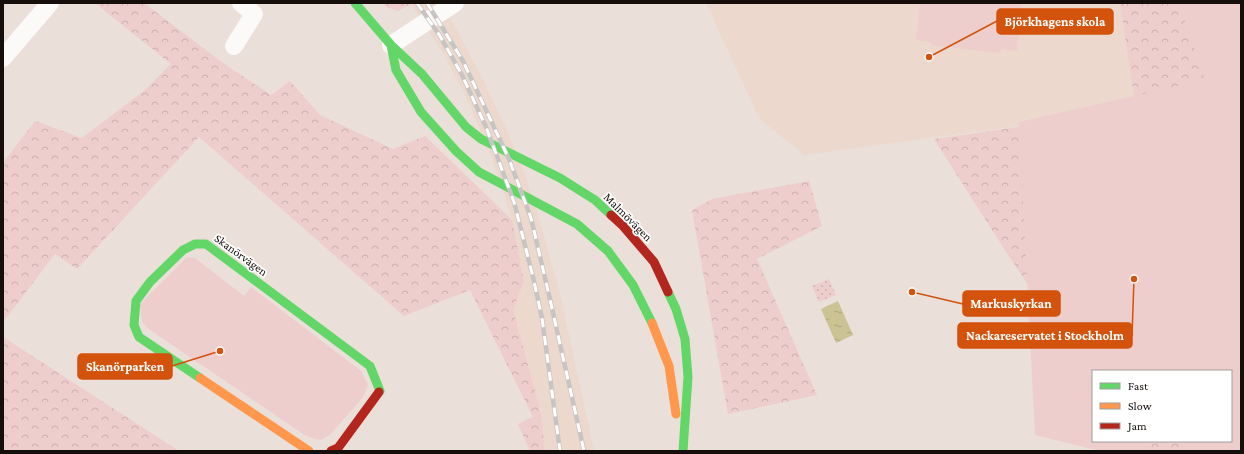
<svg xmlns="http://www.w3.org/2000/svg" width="1244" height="454" viewBox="0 0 1244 454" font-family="'Crimson Pro',serif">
<defs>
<pattern id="grass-dots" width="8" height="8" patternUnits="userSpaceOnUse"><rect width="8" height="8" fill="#eecdcd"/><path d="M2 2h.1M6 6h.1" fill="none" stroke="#cbafaf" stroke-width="1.8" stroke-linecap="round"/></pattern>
<pattern id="forest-crowns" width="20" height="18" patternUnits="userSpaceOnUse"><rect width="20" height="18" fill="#eecdcd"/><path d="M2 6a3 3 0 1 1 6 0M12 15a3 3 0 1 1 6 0" fill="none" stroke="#cbafaf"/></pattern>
<pattern id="water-ripples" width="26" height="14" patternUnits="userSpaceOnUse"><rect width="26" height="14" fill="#cbc393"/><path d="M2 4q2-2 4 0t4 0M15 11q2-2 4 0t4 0" fill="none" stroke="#ada67d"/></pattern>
</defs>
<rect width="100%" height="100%" fill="#eadfd9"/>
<path fill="#ecd8cc" d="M410,3h30l18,29 25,47 24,52 18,44 17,54 18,65 34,157h-49l-4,-37 -28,-105 11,-27 -12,-62 -16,-51 -27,-66 -26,-50z
M706,3h414l16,107 -332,45 -45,-37z"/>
<path fill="url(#grass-dots)" d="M829,279l7,16 -17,7 -7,-16z"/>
<path fill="url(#forest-crowns)" d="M95,3h49l79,60 48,32 19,-14 30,34 73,34 32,-13 87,84 12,62 -11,27 28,105 4,37h-15l-12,-27 15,-7 -63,-127 -66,26 -205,-179 -122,132 -22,-15 -52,68v-159l32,-42 47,17 63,-48 26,-26z
M383,3h27l1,1 -13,7 -12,-4z
M1120,3h121v448h-117l-5,-10h112v-70h-138l-13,-9 -74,-110 -72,-113 202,-29z
M809,181l13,45 -65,33 60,136 -89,19 -36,-204 20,-11z
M3,337l176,114h-176z"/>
<path fill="#eecdcd" d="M920,3h101l-4,48 -16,-2 -1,4 -69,-8v-3l-15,-2z
M1179,3h62v448h-61v-10h51v-70h-138v70h75l-49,10h-19l-65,-16 -16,-313 186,-42z
M187,257l8,1 49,38 7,-9 110,84 7,14 -5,12 -33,38 -10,5 -14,-4 -160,-109 -4,-6 -2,-17z"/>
<path fill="url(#water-ripples)" d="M838,301l15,34 -17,8 -15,-34z"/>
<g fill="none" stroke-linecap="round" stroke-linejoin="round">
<path stroke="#fcfaf9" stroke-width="18" d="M391,45l64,-42
M234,46l20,-32 -13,-11
M3,58l47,-55"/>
<path stroke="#63d668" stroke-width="9" d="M355,3l36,42 31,29 44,53 15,12 79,39 35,22 16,15
M391,45l5,25 25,42 35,39 23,21 98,52 31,27 25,34 19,38
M668,292l8,17 9,30 3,38 -5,74
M200,378l-61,-41 -5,-12 2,-24 14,-19 33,-32 12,-6h11l164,122 10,25 -1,1"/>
<path stroke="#ff974d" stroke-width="9" d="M652,323l17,43 7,48
M200,378l109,73"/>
<path stroke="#b3261e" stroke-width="9" d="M611,215l12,11 31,36 14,30
M331,451l7,-3 41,-56"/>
<defs>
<path id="rail" d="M417,3l23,33 22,39 24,52 28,75 19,75 9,41 18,133
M427,3l36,58 46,98 22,59 18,77 35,156"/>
</defs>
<use href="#rail" stroke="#c7c5c3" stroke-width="4.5"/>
<use href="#rail" stroke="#fff" stroke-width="3" stroke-dasharray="9" stroke-linecap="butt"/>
</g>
<g text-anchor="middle" stroke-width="3.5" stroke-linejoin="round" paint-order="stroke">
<g font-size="12" fill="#150e0a" stroke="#fff">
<text transform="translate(628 217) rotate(45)" y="4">Malmövägen</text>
<text transform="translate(241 255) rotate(36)" y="4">Skanörvägen</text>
</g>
</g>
<path fill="none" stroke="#d3520c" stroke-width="1.5" d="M929 57L997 21M912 292L963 304M1134 279L1132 336M220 351L172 366"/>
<g fill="#d3520c" stroke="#fff" stroke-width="1.5">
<circle cx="929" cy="57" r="4"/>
<circle cx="912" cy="292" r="4"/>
<circle cx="1134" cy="279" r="4"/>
<circle cx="220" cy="351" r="4"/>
</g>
<g fill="#d3520c" stroke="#d3520c" stroke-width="1.5">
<rect x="997" y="9" width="116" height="25" rx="4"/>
<rect x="963" y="291" width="97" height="25" rx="4"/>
<rect x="958" y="323" width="174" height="25" rx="4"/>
<rect x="78" y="354" width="94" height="25" rx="4"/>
</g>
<g font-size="13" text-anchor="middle" font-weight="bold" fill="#fff">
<text x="1055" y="26">Björkhagens skola</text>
<text x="1011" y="308">Markuskyrkan</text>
<text x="1045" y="340">Nackareservatet i Stockholm</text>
<text x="125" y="371">Skanörparken</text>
</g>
<rect width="1244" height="454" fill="none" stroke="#150e0a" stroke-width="8"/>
<rect x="1092" y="370" width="140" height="72" fill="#ffffff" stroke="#a19f9d"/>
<rect x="1100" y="383" width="20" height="6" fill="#63d668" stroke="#a19f9d"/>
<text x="1128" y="390" font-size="12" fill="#150e0a">Fast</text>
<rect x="1100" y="403" width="20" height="6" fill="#ff974d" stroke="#a19f9d"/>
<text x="1128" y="410" font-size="12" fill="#150e0a">Slow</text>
<rect x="1100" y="423" width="20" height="6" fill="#b3261e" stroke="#a19f9d"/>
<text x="1128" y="430" font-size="12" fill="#150e0a">Jam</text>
</svg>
